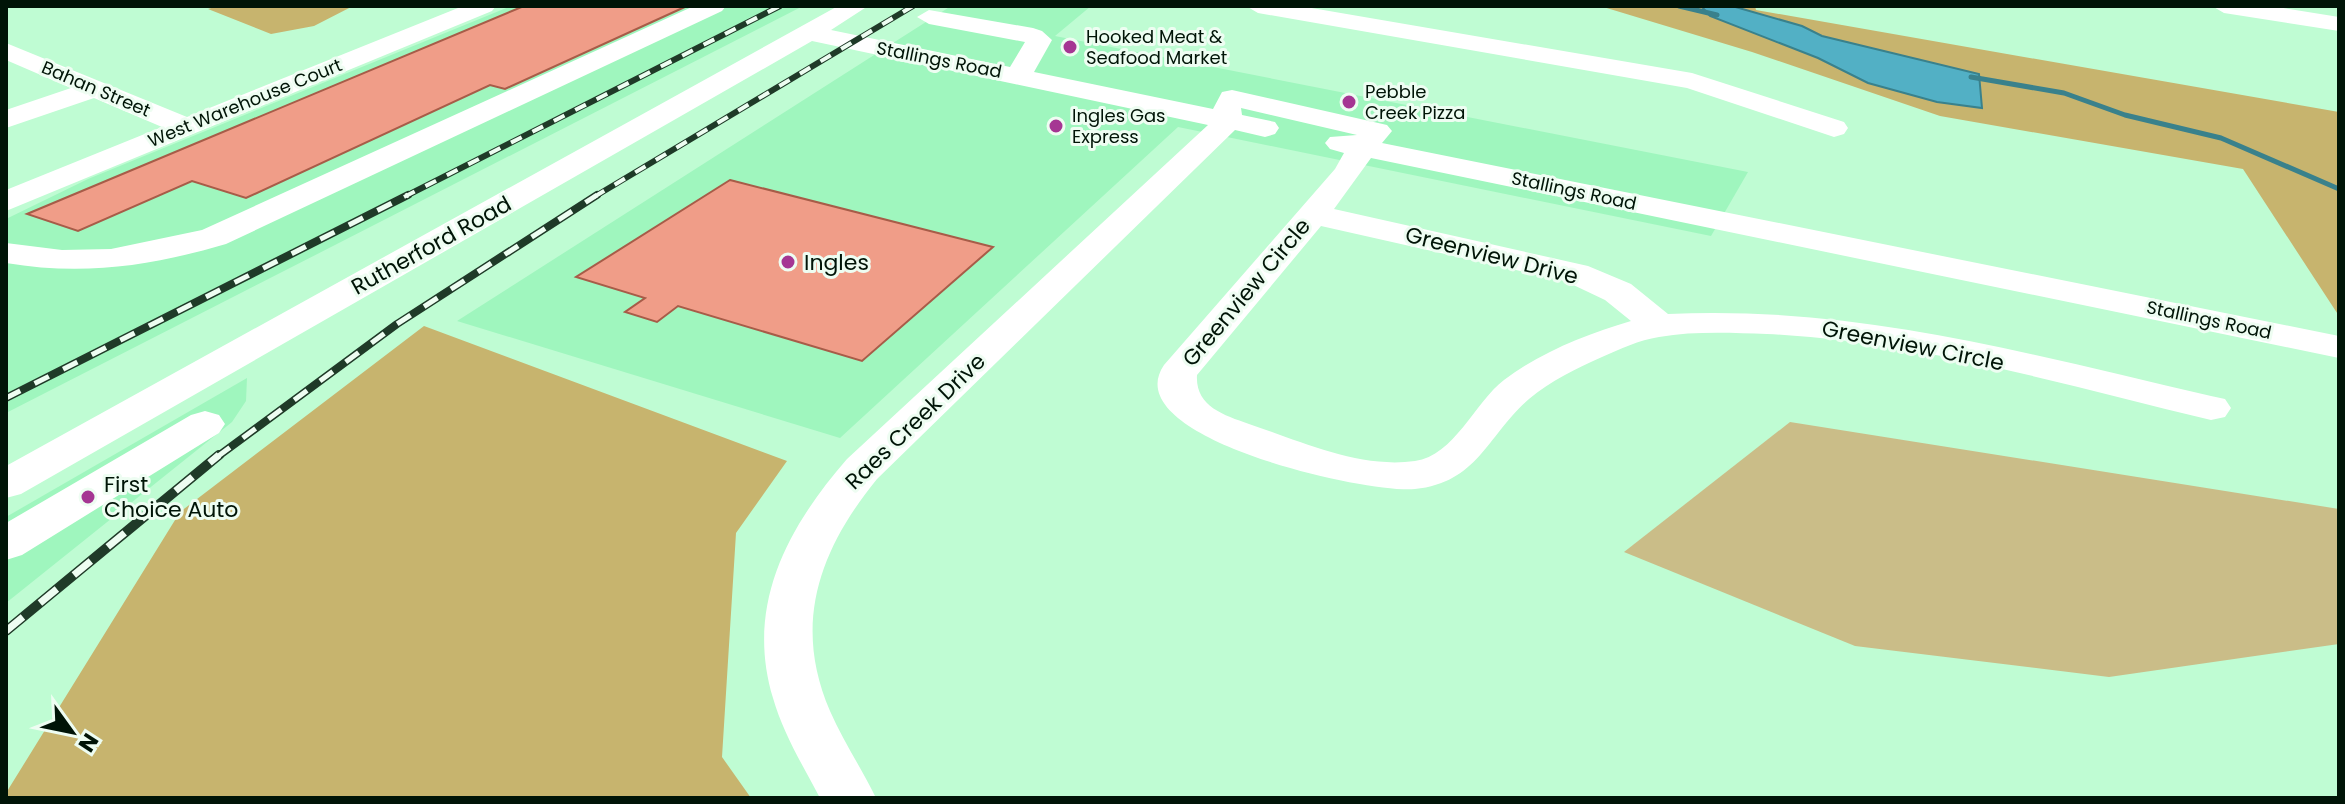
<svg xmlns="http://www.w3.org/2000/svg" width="2345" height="804" viewBox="0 0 2345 804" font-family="Poppins,sans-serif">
<rect width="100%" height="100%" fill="#bffcd3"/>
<path fill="#9ff6be" d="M511,6h292l-797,407v-194l82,-40z
M951,6h140l-36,30 693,136 -37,64 -533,-109 -338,311 -383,-117z
M247,378l-1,23 -14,21 -226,181v-86z"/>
<path fill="#cabd88" d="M1790,422l549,87v135l-230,33 -254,-31 -231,-94z"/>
<path fill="#c7b46e" d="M218,6h135l-39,20 -43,8 -63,-25z
M1600,6h155l1,4 583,102v204l-96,-147 -303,-53 -188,-64z
M424,326l363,135 -51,72 -14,224 29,41h-741l-4,-5 174,-281z"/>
<path fill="#52b0c5" stroke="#39818c" stroke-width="2" d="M1732,6l70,20 20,10 157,38 3,34 -45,-6 -69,-19 -50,-25 -108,-42 -8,-9z"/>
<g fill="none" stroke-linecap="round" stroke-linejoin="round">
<path stroke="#39818c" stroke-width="5" d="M1679,6l38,9
M1971,77l93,16 61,22 96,23 118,51"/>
</g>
<path fill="#f09d88" stroke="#a75c48" stroke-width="2" d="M524,6h163l-182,83 -15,-4 -244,113 -54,-17 -114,50 -51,-17z
M730,180l263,67 -131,114 -184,-55 -21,16 -32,-10 20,-14 -69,-21z"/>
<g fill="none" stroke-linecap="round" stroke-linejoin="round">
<path fill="#fff" fill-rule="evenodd" d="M463,6h33l-4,5 -486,200v-21l156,-63 -68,-29 -88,30v-18l65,-22 -65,-28v-17l181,74z
M694,6h32l-4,5 -496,233c-75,22 -142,32 -220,19v-20l56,7 49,-1 91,-19z
M838,6h30l-37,24 179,37 15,-25 -96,-18 -12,-7 12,-7 104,18 9,3 10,9 -18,32 179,37 9,-17 10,-2 155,35 5,6 -10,12 957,193v22l-968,-200 -37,51 254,57 43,18 37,30c188,-9 361,40 543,82l14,3 6,9 -6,9 -14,3c-146,-35 -293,-79 -444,-86 -35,-1 -73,-3 -108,3 -20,3 -39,12 -57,20 -25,11 -52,24 -73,42 -42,36 -50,83 -114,90 -47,5 -301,-51 -251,-124l171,-196 9,-16 -14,-4 -5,-6 5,-6 27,-2 -116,-27 1,7 33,7 4,6 -4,6 -10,3 -30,-7 -358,349c-57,70 -85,144 -47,232 13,30 32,58 46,87h-56c-17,-32 -37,-65 -47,-100 -28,-92 14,-170 74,-239l361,-334 -396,-84 -791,453 -15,4v-32zM1321,226l244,55 40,19 26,21c-44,13 -90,31 -127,59 -29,22 -50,76 -89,81 -56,8 -115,-20 -166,-37 -26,-9 -54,-18 -52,-49z
M1246,6h54l392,67 152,49 4,6 -4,6 -10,3 -147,-49 -429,-75z
M2212,6h59l68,11v14l-115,-18z
M205,411l14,4 6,9 -6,9 -197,122 -16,5v-37l185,-108z"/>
<defs>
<path id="rail-far2" d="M404,197l376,-191
M594,197l319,-191"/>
<path id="rail-far1" d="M6,398l402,-203
M217,457l180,-133 200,-129"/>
<path id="rail" d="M6,631l213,-176"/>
</defs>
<use href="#rail-far2" stroke="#1f3a28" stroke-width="6"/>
<use href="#rail-far1" stroke="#1f3a28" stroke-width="8"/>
<use href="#rail" stroke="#1f3a28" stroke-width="10"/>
<use href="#rail-far2" stroke="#eefdf2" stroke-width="4" stroke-dasharray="12" stroke-linecap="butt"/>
<use href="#rail-far1" stroke="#eefdf2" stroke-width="5" stroke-dasharray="16" stroke-linecap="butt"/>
<use href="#rail" stroke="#eefdf2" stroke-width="7" stroke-dasharray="22" stroke-linecap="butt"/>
</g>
<g fill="#a53693" stroke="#eefdf2" stroke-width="3">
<circle cx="1070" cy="47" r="8"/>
<circle cx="1349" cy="102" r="8"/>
<circle cx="1056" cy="126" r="8"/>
<circle cx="788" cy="262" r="8"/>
<circle cx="88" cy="497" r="8"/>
</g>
<g text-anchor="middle" stroke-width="6" stroke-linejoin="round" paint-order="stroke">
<g font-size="18" fill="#001407" stroke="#eefdf2" text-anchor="start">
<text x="1086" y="43">Hooked Meat &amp;<tspan x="1086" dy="21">Seafood Market</tspan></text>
<text x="1365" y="98">Pebble<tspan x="1365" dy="21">Creek Pizza</tspan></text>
<text x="1072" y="122">Ingles Gas<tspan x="1072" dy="21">Express</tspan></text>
</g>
<g font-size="18" fill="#001407" stroke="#eefdf2">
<text transform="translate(939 60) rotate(11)" y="6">Stallings Road</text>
<text transform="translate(96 89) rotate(23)" y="6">Bahan Street</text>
<text transform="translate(245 103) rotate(-22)" y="6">West Warehouse Court</text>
<text transform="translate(1574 191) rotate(12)" y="6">Stallings Road</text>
<text transform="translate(2209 320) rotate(12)" y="6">Stallings Road</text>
</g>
<g font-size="22" fill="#001407" stroke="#eefdf2">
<text transform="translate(431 245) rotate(-29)" y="8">Rutherford Road</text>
<text transform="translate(1492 255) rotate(14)" y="8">Greenview Drive</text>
<text transform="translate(1246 292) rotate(-50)" y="8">Greenview Circle</text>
<text transform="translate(1913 345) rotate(11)" y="8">Greenview Circle</text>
<text transform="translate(915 421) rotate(-44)" y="8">Raes Creek Drive</text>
</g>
<g font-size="22" fill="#001407" stroke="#eefdf2" text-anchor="start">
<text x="804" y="270">Ingles</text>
<text x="104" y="492">First<tspan x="104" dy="25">Choice Auto</tspan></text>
</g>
</g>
<rect width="2345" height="804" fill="none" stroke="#001407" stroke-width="16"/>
<g transform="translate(72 732) rotate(123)" stroke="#eefdf2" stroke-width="6" paint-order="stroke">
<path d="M0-6L14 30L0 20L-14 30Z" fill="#001407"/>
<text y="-12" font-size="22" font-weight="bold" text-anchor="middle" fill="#001407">N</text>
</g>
</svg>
